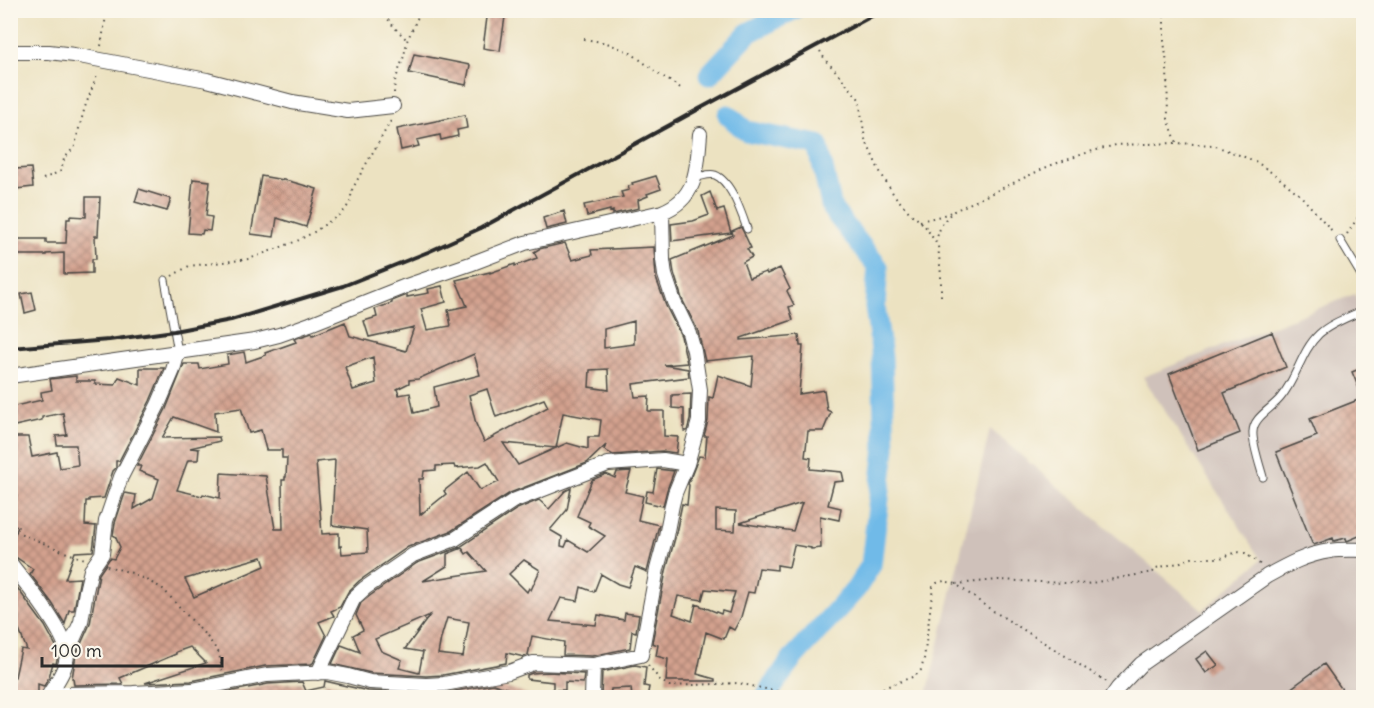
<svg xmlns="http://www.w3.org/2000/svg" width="1374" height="708" viewBox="0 0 1374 708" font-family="Delius,sans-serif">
<defs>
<pattern id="building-cross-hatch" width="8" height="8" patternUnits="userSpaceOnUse" patternTransform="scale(1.5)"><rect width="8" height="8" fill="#d3a18e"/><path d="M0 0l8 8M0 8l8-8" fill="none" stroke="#ab8374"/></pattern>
</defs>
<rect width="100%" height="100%" fill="#fbf7ec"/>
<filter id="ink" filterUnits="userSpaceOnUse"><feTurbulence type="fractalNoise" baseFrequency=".0167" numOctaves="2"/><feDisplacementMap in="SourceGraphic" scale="12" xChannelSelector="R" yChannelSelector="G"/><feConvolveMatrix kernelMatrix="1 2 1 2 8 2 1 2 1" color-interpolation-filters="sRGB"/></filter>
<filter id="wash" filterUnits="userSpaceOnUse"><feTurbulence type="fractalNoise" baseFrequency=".008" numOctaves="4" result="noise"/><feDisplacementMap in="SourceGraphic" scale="24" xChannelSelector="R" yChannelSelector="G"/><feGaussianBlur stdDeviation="1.35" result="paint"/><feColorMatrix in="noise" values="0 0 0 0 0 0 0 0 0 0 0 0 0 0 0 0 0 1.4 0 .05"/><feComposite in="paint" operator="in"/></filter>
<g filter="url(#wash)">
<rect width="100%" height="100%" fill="#ece2c1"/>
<path fill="#cfc1ba" d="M1355,294l9,22 -1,381 -437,1 64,-269 213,181 58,-50 -118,-183z"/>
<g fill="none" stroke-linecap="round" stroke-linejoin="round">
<path stroke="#6fbae8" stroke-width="21" d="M709,75l39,-42 45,-23
M728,115l18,16 72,14 14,64 46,58 -3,39 7,52 3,90 -14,117 -15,24 -65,71 -26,38"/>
</g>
<g id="blocks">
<path fill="url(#building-cross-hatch)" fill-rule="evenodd" d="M488,10h18l-6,41 -17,-3z
M414,54l56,11 -4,20 -57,-12z
M465,115l2,13 -10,2 1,6 -17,4 -1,-5 -23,5 2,6 -18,4 -4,-21z
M31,168l2,19 -17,2 -1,-20z
M261,176l28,5 28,8 -11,38 -29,-9 -3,19 -23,-3z
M656,176l5,13 -14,5 1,2 -10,4 1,8 -26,6v-3l-3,1v-2l-23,6 -3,-11 39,-8 -2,-5 8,-2 -1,-4 5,-1 -1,-2z
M193,179l17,2 -4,35 6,1 -2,14 -7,-1 -1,4 -14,-1z
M139,189l32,10 -4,12 -32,-9z
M710,192l7,19 7,-2 7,24 -59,8 -1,-17 22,-3 16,-6 -7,-19z
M86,197h14l-2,39h-3l1,23h-4v14l-28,1v-21l-18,1v1h-29l1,-16h28v4h20l1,-24h3v-3l16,1z
M564,211l3,13 -21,5 -3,-11z
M741,227l10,21 -4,1 5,8 -9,5 6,16 17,-6 1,2 13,-6 10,21 -3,2 7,14 -5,2 4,13 -52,18v2l58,-5 1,11h3l-4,48 25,-4 3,20 4,2 -8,19h-15l-3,26 6,1 -1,11 32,3 2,9 -10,1 -6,23 13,3 -2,12 -19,-4 1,32 -10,1v-1l-17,-3 -5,22 -12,-2v5l-18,-2 -5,25 -6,-1 -7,25 -7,13 -5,-3 -5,12 -18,-7 -9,42 18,5v2h-49l2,-22 -12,-3 2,-11 -6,-2 14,-72 9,-33 7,-34 5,1 2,-20 -1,-1 11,-28 6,1 2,-21h-3l4,-15 1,-24 4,1 5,-23 33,11 3,-30 -49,5 -7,-30 -16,-32 -8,-26 -2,-13 61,-25 -1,-4zM802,503l-9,28 -53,-8zM716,510l20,1 -1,20 -19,-1zM705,589l30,3 -6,21 -7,-2 -1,3 -25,-10 -4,17 -19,-7 5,-18 24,4z
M565,243l7,17 20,-5 -1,-5 63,-3 2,31 10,28 15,30 6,27 -23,2 24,4 1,8 -56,7 2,13 14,-1 -1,15h16v25l14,1 -2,16 -14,-2 -49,4 -9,-5 2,-5 -19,18 -77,30 -59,38 -43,16 -49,34 -11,11 -8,15 -9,4 3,5 -15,6 7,14 -13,27 -2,1 -46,2 -74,15 -46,2 61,-20 -16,-16 -14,5v2l-56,24 3,6 -49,1 -1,-7h-1l4,-23 14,-31 9,-50 11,-16 4,1 6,-12 -5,-11 -2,-1 2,-12 10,-30 11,2 -2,14 19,-11 6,-19 -20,-8 2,-5h-4l29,-57 18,-45h15l1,5 28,-5 -1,-9 17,-3 2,10 20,-7 -1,-2 31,-11 -2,-3 18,-6 1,2 32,-13 5,14 56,15 8,-24 -45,10 -5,-16 13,-4 -2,-8 17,-6v-2l15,-6v2l22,-4 -1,-4 14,-3 4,16 -25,7 6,21 24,-4 -3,-16 19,-4 -11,-26 34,-8v1l25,-9v2l22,-8 -3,-6 5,-3zM634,321v23l-30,4v-19zM474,354l6,21 -46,12 3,20 -23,6 -4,-20 -11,2 -2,-6 12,-6v-3l9,-1zM373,357l3,26 -23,7 -8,-23zM608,369l1,21 -20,-3 1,-17zM487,389l9,28 48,-18 4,8 -64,35 -8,-18 -7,-29zM241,408l8,25 12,-3 5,20h16v8h5l-1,19h-1v3h-3l1,49h-8l-9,-53 -45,-3 -1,25 -17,-4 -1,2 -25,-6 11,-30h10l1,-11 -9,-1 30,-7 -1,-4 -57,1 12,-21 42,15 -1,-20zM563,413l38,7 -2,17h-11v12l-21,-6 -49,22 -15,-22 53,5zM335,460l-3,65 35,5 1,22 -26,2 -1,-8 -2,1v-14l-17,1 -6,-72zM487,462l12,20 -19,8 -12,-18 -24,19 2,3 -26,21 -1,-36h4l1,-8 12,-1v-4l18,-1 1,3 25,-2zM262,557l3,9 -71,31 -9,-18z
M32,292l4,18 -11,3 -4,-19z
M1272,332l14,35 -62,26 16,40 -42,17 -29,-76z
M1364,367v167l-17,7 -1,-3 -12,3 -1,-3 -19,7 -2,-2 -36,-91 41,-16 -7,-17 53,-21 -11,-26z
M140,368h24l-14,33 -31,60h-3v7l-3,3 -9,27 -15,1v2h-3l-1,24 11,1 -3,25 -18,1 -10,27 15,-1 -6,32h-5l-4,14 -13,-21 -22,-29 3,-5 -23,-16v-9l8,-17 -8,-3v-25l7,-3 -5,-19h-2v-40h18l4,20 25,-5 3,16 18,-3 -2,-20h-19l-1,-9 11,-1 -4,-22 -21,4v3l-32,7v-20l32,-7 -1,-8 11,-2 -2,-11 26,-3v5h19v3l20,1 4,-8 21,8z
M691,394l-1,26 -3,11h-3v-22l-12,-1v-13z
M657,469l17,2 -7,19 -4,16 -18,-4 2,-11 6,1z
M631,471l-6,21 18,4 -5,24 21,5 -12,47 -12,-5 -7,20 -10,-3 -17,-10 -7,18 -13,-5 -3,14 -17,-3 -11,23 46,4 2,-10 26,5 1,-7 14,2 -3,17 -4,-1 -2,17 -38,8 -29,-1 1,-13 -32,-6 -4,19 -4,2 -17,-4 -1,10 -63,12 -17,1 -55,-3 -39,-9 9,-19 19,7 -7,-17 10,-5 -7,-15 5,-12 10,-8 46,-32 43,-16 57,-38 22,-9 10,9 16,-18 6,-3 -4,22 -17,20 12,7 -1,9 4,1 3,-7 20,12 17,-16 -17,-10 2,-4 -13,-6 15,-36 14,-6 9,4 2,-6zM462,548l4,6 3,-2 17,19 -63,10 24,-15v-12zM524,560l16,10 -9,20 -2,-2 -2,4 -18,-18zM430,615l-25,34 18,3 -4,21 -20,-5 3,-8 -21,-9 -6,-12zM447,618l22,4 -6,35 -25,-3 3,-16z
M10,578l35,48 12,22 1,7 -2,9 -3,-1 -4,14 -5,9 -6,-2v12l-3,2h-25v-21h5l6,-28 6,1 -14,-35 5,-2 -8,-12z
M1207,651l11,14 -12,8 -10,-14z
M1324,664l24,34h-70z
M635,665l11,2 -2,19 5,1 -2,11h-15l-1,-10 -20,1 -1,8 -9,-1 1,-24z
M548,672l36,2 -1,9 -18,-1v8h-12v-8l-26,-3v-4l5,-2z
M325,681l43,10 19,1v6l-44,-2 -15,-5 -2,7h-112l-1,-3 55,-11 34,-2 4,9 18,-4z
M493,684l35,11v3h-120l2,-5h35z"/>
</g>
</g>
<g filter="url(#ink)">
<use href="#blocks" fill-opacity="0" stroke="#484642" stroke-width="1.5"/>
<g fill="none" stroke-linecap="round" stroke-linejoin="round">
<defs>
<path id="service" d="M696,177c6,0 12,-4 19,-2 16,6 27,39 32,54
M1340,240l24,40
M165,280l13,72
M1263,477c-3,-11 -11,-35 -10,-45 0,-15 20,-24 28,-35 16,-19 20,-46 38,-63 12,-11 30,-17 45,-24"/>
<path id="minor" d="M10,52h39l25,3 133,25 85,22 56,9 45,-5
M10,376l245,-35 24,-6 31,-11 96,-38 64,-22 55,-21 137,-31c36,-14 35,-44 38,-78
M10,563c14,18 58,71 57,92 -1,16 -12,29 -20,43
M67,653l14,-31 5,-31 5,-21 11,-16 4,-33 15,-44 37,-72 15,-35 5,-18
M318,673l36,-75 11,-10 48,-33 42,-16 58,-38 95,-37 55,-4 24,4
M51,698l13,-4 69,-1 59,-3 75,-15 60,-3 21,4 22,6 56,3 18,-1 65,-12 24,-9 60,2 48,-10 16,-86 9,-33 6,-31 3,-12 12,-29 12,-43v-10l1,-21 -6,-39 -5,-18 -15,-31 -9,-27 -2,-15 -1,-48
M592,698l1,-33
M1111,698l7,-10 23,-24 126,-88c20,-11 40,-22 63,-25 11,-2 22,-1 34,-1"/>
</defs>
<use href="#service" stroke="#484642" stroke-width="9"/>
<use href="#minor" stroke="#484642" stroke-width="16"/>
<path stroke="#484642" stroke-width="2" stroke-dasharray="1.5 4.5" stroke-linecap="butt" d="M381,10l13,17 13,13
M1164,10v31l3,23 1,55 9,24
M584,39l23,4 24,10 28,21 23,15
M101,46l6,-36
M820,51l6,10 8,8 25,30 6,40 14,31 15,25 17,19 9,7 5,5 13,20 3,29v24
M394,93l1,-12 9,-25 3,-15 14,-31
M43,179l18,-8 3,-12 11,-13 3,-14 7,-25 13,-34
M920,221l21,-5 10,-4
M1347,234l17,-26
M936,242c3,-14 7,-22 18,-31l95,-45 40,-14 27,-7 61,-2 36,2 42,16 23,16 22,18 34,38
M172,276l17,-10 60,-7 48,-18 17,-9 29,-20 7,-9 2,-13 9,-17 31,-54
M10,529l57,24 18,6
M107,566l25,7 30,15 46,50 11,15 3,18
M956,584l42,-4 88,4 67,-12 3,-4 22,-5 14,-5h29l16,-6 8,1 16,12
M648,665l12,15 9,6 69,-3 60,13h46l39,-8 32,-12 6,-6 3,-11 9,-72 4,-4 7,-2 12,3 31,23 120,75"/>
<use href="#service" stroke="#fff" stroke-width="7"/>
<use href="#minor" stroke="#fff" stroke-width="14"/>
<path stroke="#2b2b2b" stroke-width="4" d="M10,348l99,-8 65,-9 57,-11 112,-34 85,-34 53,-24 218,-119 184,-99"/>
</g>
</g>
<rect width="1374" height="708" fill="none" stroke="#fbf7ec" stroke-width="36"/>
<path d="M42 657v9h180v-9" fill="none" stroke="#2b2b2b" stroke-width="3"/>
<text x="51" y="657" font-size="18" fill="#2b2b2b" stroke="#fbf7ec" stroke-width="4.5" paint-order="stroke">100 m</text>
</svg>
